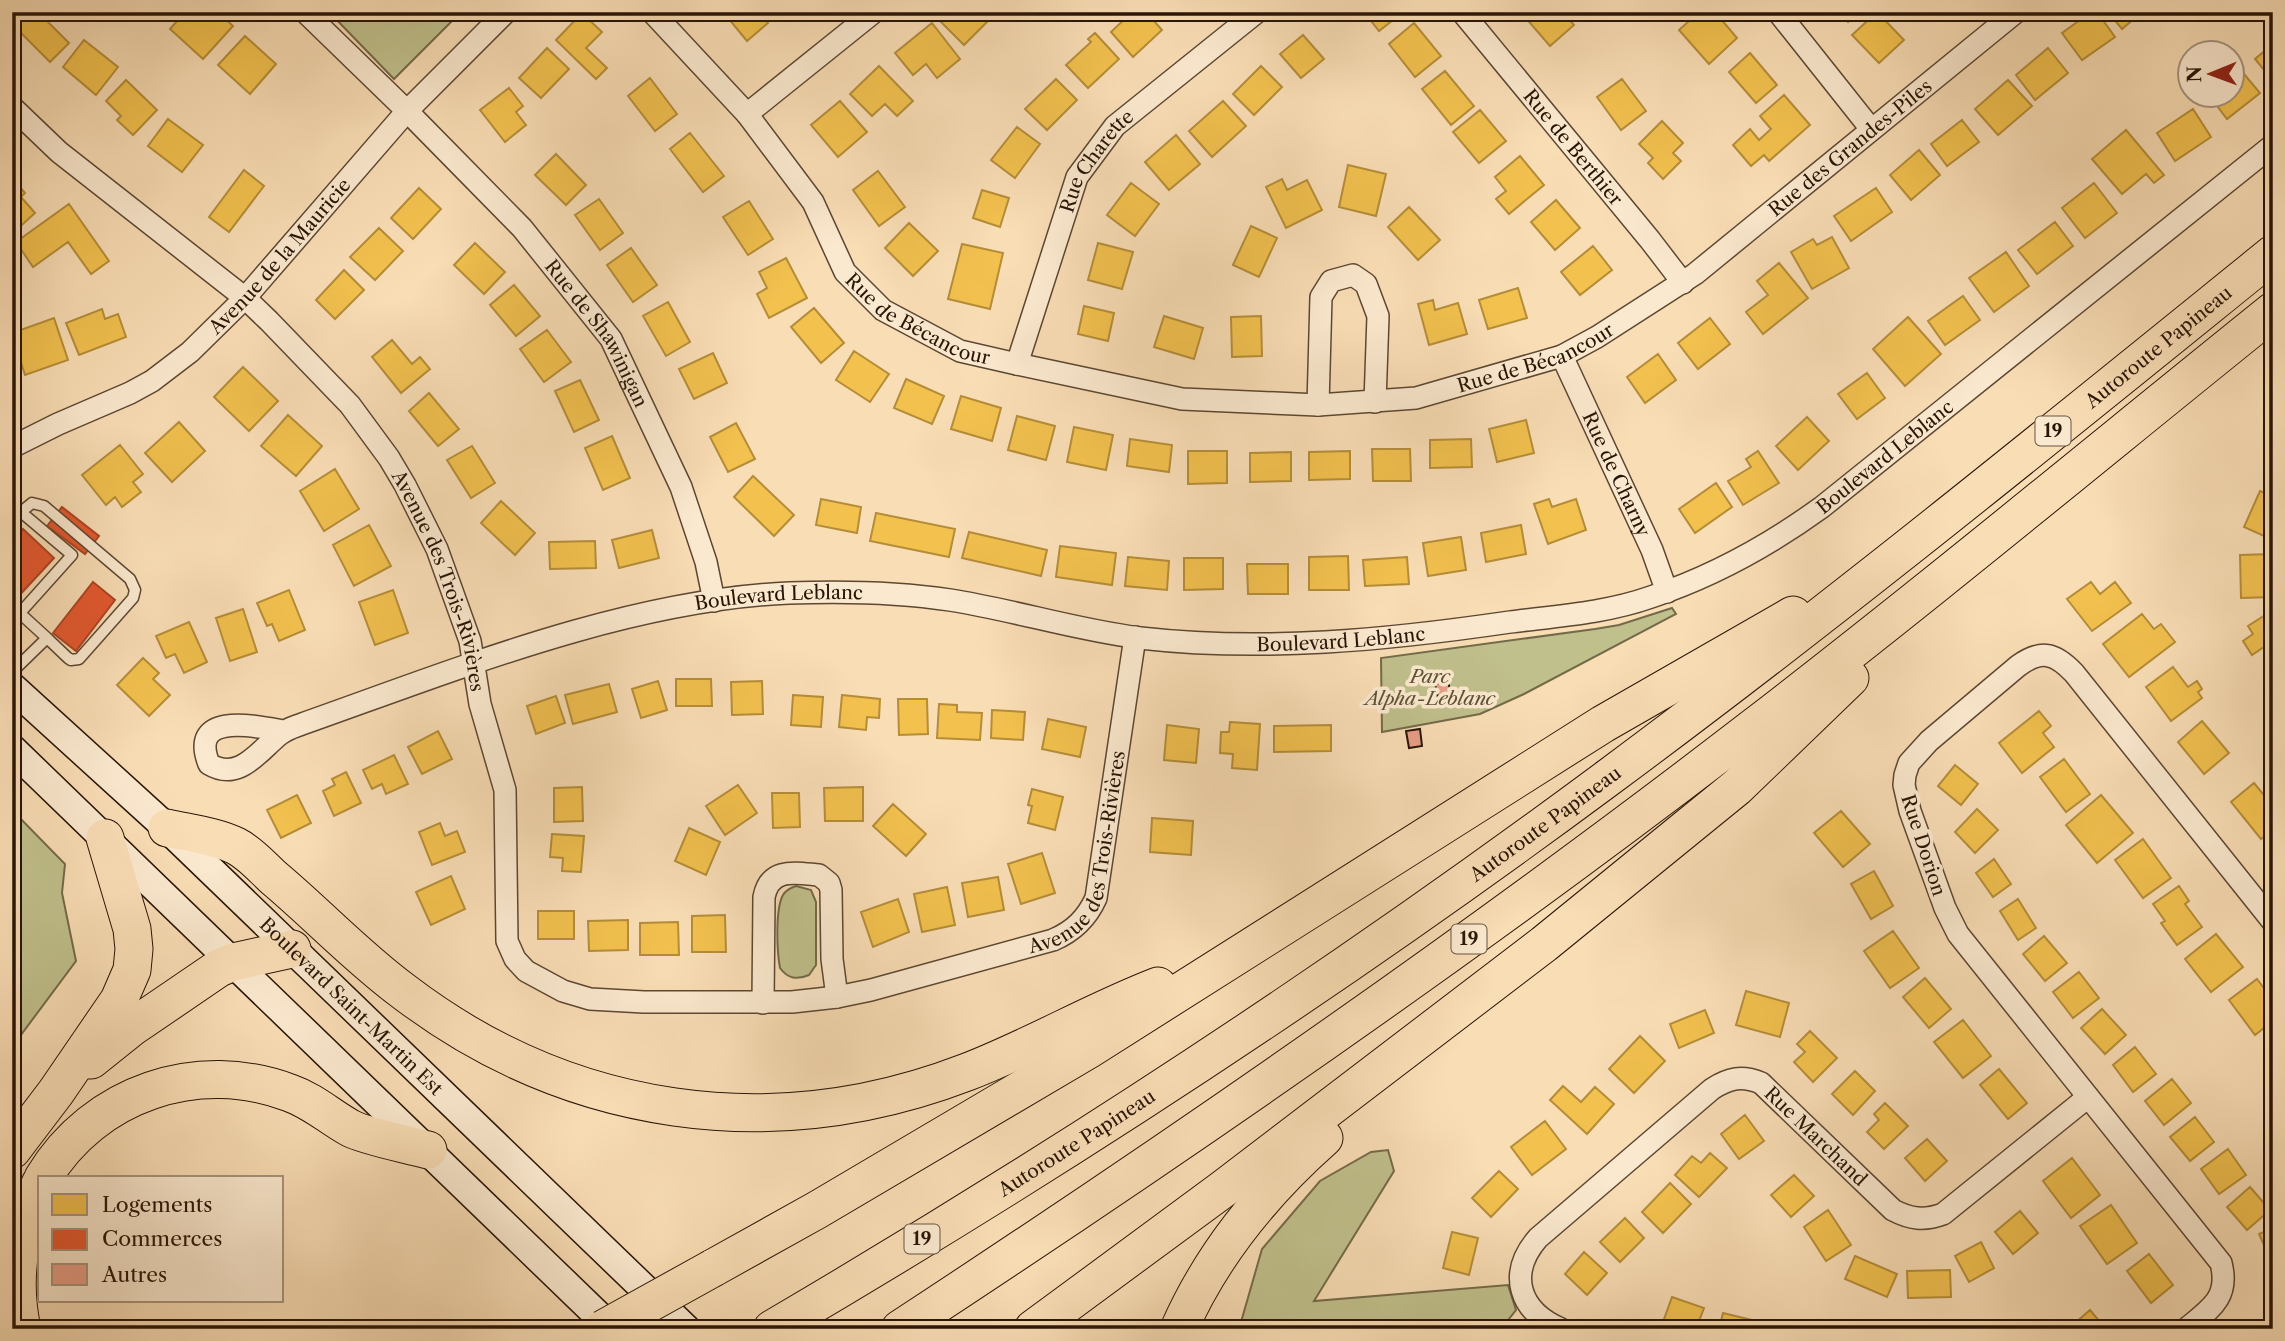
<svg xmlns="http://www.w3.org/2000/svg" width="2285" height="1341" viewBox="0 0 2285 1341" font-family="'Libre Caslon Text',serif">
<rect width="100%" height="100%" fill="#f9ddb5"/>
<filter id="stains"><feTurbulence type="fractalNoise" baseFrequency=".00286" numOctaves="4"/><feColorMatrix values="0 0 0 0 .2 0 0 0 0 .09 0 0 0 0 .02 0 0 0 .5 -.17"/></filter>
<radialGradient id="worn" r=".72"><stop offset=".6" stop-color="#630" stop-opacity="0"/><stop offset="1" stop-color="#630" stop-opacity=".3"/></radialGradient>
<path fill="#c0c08c" stroke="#746a49" stroke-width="2" d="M329,12h132l-67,67z
M1672,608l4,6 -152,80 -44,20 -98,18 -1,-74 214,-29 24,-4z
M12,810l53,54 -3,29 14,68 -64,86z
M796,886l15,4 5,12v63l-7,10c-12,5 -21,4 -29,-7 -3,-16 -5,-59 3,-73 3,-5 7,-7 13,-9z
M1388,1150l6,21 -80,130 194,-16 8,25 -15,19h-262l23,-80 58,-68 51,-29z"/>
<path fill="#f2c14e" stroke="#b58d38" stroke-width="2" d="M27,12h11l31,31 -19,19 -36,-36z
M185,12h21l10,9 5,-6 12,11 -30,33 -33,-30z
M723,12h35l10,11 -21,18z
M949,12h48l-33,33 -24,-24z
M1132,12h14l16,18 -29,27 -22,-25z
M1364,12h39l-24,19z
M1528,12h35l11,13 -24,21 -26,-30z
M1699,12h16l22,26 -28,26 -30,-34z
M1838,12h19l-9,10z
M1877,12l27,28 -25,23 -27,-28z
M2091,12h6l18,25 -33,23 -20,-27z
M2108,12h34l-20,17z
M582,13l20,19 -16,16 21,20 -11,11 -40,-39z
M932,23l28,36 -23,19 -11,-14 -13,11 -18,-22z
M1414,23l27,33 -26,21 -26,-33z
M1095,33l24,26 -31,29 -22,-23 25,-23 -3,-3z
M1303,35l21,24 -23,19 -21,-24z
M245,36l31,28 -26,30 -32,-29z
M84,40l34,27 -22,28 -33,-28z
M2273,44v37l-18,-22z
M547,48l22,21 -28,29 -22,-20z
M2048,48l20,25 -33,27 -19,-25z
M1750,53l27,32 -21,18 -27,-31z
M879,66l34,35 -16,15 -12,-12 -13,12 -22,-22z
M1261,66l21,21 -28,28 -21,-21z
M2239,68l21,25 -33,26 -19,-25h24v-21z
M1445,71l29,35 -23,19 -29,-36z
M650,78l27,36 -22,17 -27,-35z
M1056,79l21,21 -30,30 -22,-21z
M1622,79l24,32 -25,19 -24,-33z
M126,80l31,30 -24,25 -16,-15 4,-4 -15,-15z
M2008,80l24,26 -34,29 -23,-26z
M509,88l14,18 -7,6 10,13 -21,17 -25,-32z
M1784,95l26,30 -41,36 -5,-6 -13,11 -18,-21 17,-16 9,11 12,-11 -11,-13z
M840,101l27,31 -29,25 -27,-32z
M1223,101l23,25 -34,31 -23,-26z
M2193,109l18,28 -36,24 -18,-28z
M1480,110l26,31 -27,22 -26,-31z
M168,119l35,26 -21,27 -34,-26z
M1962,120l17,22 -32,24 -16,-22z
M1662,121l21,22 -10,10 8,8 -18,18 -15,-16 5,-5 -14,-14z
M1017,127l23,17 -25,34 -24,-18z
M2126,130l38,45 -10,8 -8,-9 -24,20 -30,-35z
M690,133l34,43 -21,16 -33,-43z
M1176,135l24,29 -31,26 -24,-28z
M1919,150l21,25 -29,25 -21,-25z
M556,154l30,31 -20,20 -31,-30z
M1520,156l24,29 -35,29 -13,-15 10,-8 -11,-14z
M1348,165l38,9 -10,42 -37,-9z
M244,170l20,16 -35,46 -20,-15z
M878,171l27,36 -26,19 -26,-36z
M12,178l13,15 -4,4 14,16 -23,21z
M1282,179l5,11 20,-10 15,30 -36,18 -20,-41z
M1131,183l28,21 -24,32 -28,-21z
M2094,183l23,30 -32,25 -23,-30z
M419,188l22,21 -28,30 -22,-21z
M1876,188l16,24 -41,29 -17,-25z
M982,190l27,8 -9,29 -27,-9z
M599,199l24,34 -23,17 -25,-35z
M1556,200l24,28 -25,22 -24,-28z
M749,201l24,38 -25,16 -25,-38z
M69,204l40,57 -18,13 -23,-32 -35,25 -17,-25z
M1409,207l31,33 -22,20 -30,-33z
M2055,222l18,24 -36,28 -19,-24z
M909,223l29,28 -25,25 -28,-28z
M1251,226l26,12 -18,39 -26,-12z
M379,228l24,23 -28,29 -25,-23z
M1832,237l17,31 -37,21 -21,-37 22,-13 4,6z
M475,243l30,29 -21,22 -30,-29z
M1098,243l35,9 -11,37 -34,-9z
M962,244l41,9 -13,56 -42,-10z
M1593,246l19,24 -32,25 -19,-23z
M631,248l26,37 -24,17 -26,-37z
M2006,252l23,34 -35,26 -25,-34z
M786,258l21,40 -38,20 -12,-24 10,-6 -8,-16z
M1779,263l29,35 -45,36 -17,-22 22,-17 -11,-14z
M344,270l20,20 -29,29 -19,-19z
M514,285l26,31 -24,20 -26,-31z
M1518,288l9,30 -39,11 -9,-29z
M1963,296l17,24 -35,25 -17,-24z
M1433,300l2,10 23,-7 9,31 -38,11 -11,-41z
M668,302l22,40 -24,14 -23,-40z
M1084,306l30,7 -6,28 -30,-7z
M814,308l30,35 -23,20 -30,-36z
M102,309l3,10 13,-5 8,23 -47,18 -13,-32z
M1164,316l39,12 -9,31 -40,-12z
M1261,316l1,40 -30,1 -1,-40z
M1908,317l33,37 -36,32 -32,-37z
M54,318l14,42 -43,15 -13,-42z
M1710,318l20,26 -32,25 -20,-26z
M547,330l24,32 -27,20 -24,-33z
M392,340l20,24 8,-7 10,12 -29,24 -29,-36z
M854,351l35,23 -19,28 -34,-22z
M713,353l14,30 -33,16 -15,-30z
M1658,354l18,26 -31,23 -18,-26z
M243,367l35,34 -29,30 -35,-34z
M1867,373l18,25 -28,21 -19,-25z
M906,379l38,17 -12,28 -38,-16z
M580,380l19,40 -25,12 -19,-41z
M429,393l30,36 -21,17 -29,-35z
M961,396l40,12 -9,33 -41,-12z
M288,415l34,31 -26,30 -35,-30z
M1017,416l38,10 -9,34 -38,-10z
M1807,417l22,24 -31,29 -22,-24z
M1526,420l8,33 -37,9 -8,-33z
M179,422l26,29 -33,31 -27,-29z
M736,423l19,36 -27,13 -18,-35z
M1074,427l39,8 -7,35 -39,-8z
M612,436l18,42 -27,12 -18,-42z
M1130,439l42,6 -3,27 -42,-6z
M1471,439l1,28 -42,1v-28z
M120,445l23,29 -10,8 8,10 -19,15 -7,-10 -9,8 -24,-30z
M472,446l23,37 -24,15 -24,-38z
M1372,449h38l1,32h-38z
M1188,451h39v32l-39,1z
M1350,451v28l-41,1v-28z
M1758,451l21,32 -36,22 -15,-24 23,-14 -5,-8z
M1291,452v29l-41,1v-29z
M335,469l24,40 -35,22 -24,-40z
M753,476l41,39 -20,21 -40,-39z
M1716,483l16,24 -37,26 -16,-24z
M2260,491l13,5v44l-29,-13z
M821,499l40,8 -4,26 -41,-8z
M1549,499l3,8 24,-8 10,31 -38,14 -14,-40z
M501,501l34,32 -20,22 -34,-32z
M876,513l79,16 -6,28 -79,-16z
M369,525l22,41 -37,20 -21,-41z
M1521,525l5,29 -40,8 -5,-29z
M652,530l7,28 -40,10 -7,-28z
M969,532l78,18 -6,26 -79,-18z
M1461,537l5,33 -38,6 -5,-33z
M595,541l1,27 -46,1 -1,-27z
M1060,546l56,7 -4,32 -56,-8z
M2272,554l1,43 -32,1 -1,-43z
M1348,556l1,34h-40v-33z
M1128,557l41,4 -2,29 -42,-4z
M1407,557l2,27 -44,2 -2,-26z
M1184,558h39v31l-39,1z
M1247,564h41v30h-40z
M2091,582l9,12 15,-12 16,21 -39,28 -25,-32z
M289,590l16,40 -26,11 -7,-17 -5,2 -10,-23z
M393,590l15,43 -33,12 -16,-43z
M243,609l14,43 -27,9 -14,-43z
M2273,610v49l-1,1 -8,-13 -12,8 -9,-14 10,-7 -5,-8z
M2142,614l12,15 7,-5 14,18 -46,35 -26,-33z
M189,622l18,40 -23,11 -9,-19 -9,4 -10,-22z
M143,658l16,15 -6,6 17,16 -21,21 -32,-31z
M2173,667l15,20 9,-6 5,8 -4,3 4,6 -31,23 -25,-34z
M676,679h35l1,27h-36z
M658,681l9,29 -26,8 -9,-29z
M762,681l1,33 -31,1 -1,-33z
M609,684l8,28 -44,12 -8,-29z
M793,695l30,2 -2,30 -30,-2z
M842,695l38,4 -1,19 -12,-1 -1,13 -27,-3z
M556,696l9,27 -29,11 -9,-28z
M898,699h29l1,35 -29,1z
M939,704l18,1v7l25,1 -2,27 -43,-2z
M992,710l33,2 -2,28 -32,-2z
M2039,711l12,15 -8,7 11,14 -32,26 -23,-30z
M1048,719l38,8 -6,30 -38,-8z
M2202,721l27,32 -25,21 -26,-32z
M1230,722l30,2 -3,46 -25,-2 1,-14 -13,-1 1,-21h8z
M1167,725l32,4 -3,34 -32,-3z
M1331,725v26l-57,1v-26z
M438,731l14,28 -30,15 -14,-27z
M394,755l14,29 -22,10 -4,-10 -10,5 -9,-19z
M2064,759l26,35 -24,18 -26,-35z
M1955,765l23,19 -17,21 -23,-19z
M346,772l15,31 -27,13 -11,-25 12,-6 -3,-6z
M2254,783l19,23v24l-12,9 -30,-37z
M738,785l19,28 -32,22 -19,-29z
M582,787l1,34 -29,1v-34z
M863,787v34h-38l-1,-33z
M1032,789l31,8 -8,33 -27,-7 4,-17 -4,-1z
M772,793h27l1,34 -27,1z
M297,795l14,28 -30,15 -14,-28z
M2101,795l32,38 -36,30 -31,-38z
M893,804l33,30 -20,22 -33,-30z
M1977,809l21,21 -23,23 -20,-21z
M1841,811l29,33 -27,23 -29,-34z
M1152,818l41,3 -2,34 -41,-3z
M440,823l5,13 12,-5 8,21 -33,13 -13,-33z
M689,828l31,14 -14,33 -31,-14z
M552,834l32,2 -3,36 -19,-1 1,-13 -13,-1z
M2143,839l28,39 -28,20 -28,-38z
M1042,853l13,40 -34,11 -13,-40z
M1994,859l17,25 -18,13 -17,-24z
M1874,871l19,35 -22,13 -20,-35z
M451,876l14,33 -34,16 -15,-33z
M998,877l6,33 -36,7 -6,-34z
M2179,886l10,15 -4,3 17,23 -25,18 -16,-22 4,-2 -12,-17z
M947,887l8,38 -33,7 -8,-38z
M898,899l11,33 -36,15 -12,-35z
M2018,899l18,29 -18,12 -18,-29z
M538,911h36v28h-36z
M725,915l1,37h-34v-36z
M628,920v30l-39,1 -1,-30z
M678,922l1,33h-39v-32z
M1893,931l26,37 -29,20 -26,-37z
M2216,934l27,33 -32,25 -26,-33z
M2044,936l23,27 -22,18 -22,-27z
M2079,972l20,26 -26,20 -20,-26z
M1925,978l26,31 -22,19 -26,-31z
M2257,979l16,21v21l-18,14 -26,-35z
M1746,991l43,12 -9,34 -44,-12z
M2102,1009l24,26 -21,19 -24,-26z
M1705,1010l9,23 -35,15 -9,-24z
M1963,1020l28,36 -28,22 -29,-36z
M1810,1031l27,27 -24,24 -19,-20 11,-10 -8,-8z
M1640,1036l25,25 -31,32 -25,-24z
M2135,1047l21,27 -23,18 -20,-27z
M1999,1069l28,34 -19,16 -28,-34z
M1855,1071l20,20 -22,24 -21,-21z
M2172,1079l19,24 -27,22 -19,-24z
M1563,1086l18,16 14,-15 19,17 -27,30 -37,-34z
M1885,1103l23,23 -24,23 -17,-17 12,-12 -5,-6z
M1745,1115l19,26 -25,18 -18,-25z
M2195,1117l19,25 -24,19 -20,-24z
M1545,1121l21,28 -34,26 -21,-28z
M1927,1139l20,22 -22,20 -20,-23z
M2228,1149l18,26 -27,19 -18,-25z
M1710,1153l17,15 -28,29 -24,-22 17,-19 9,7z
M2072,1158l28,37 -29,23 -28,-37z
M1499,1171l19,18 -27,28 -19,-19z
M1794,1175l20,21 -23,21 -20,-22z
M1670,1183l21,21 -28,29 -21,-21z
M2250,1187l20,23 -23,20 -20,-23z
M2111,1205l26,38 -30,21 -27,-38z
M1828,1210l23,35 -25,16 -22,-34z
M2020,1211l18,22 -25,21 -18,-22z
M1625,1218l19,20 -24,24 -20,-20z
M2273,1228v35h-1l-13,-29z
M1452,1232l26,6 -9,37 -26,-7z
M1981,1242l13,26 -25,14 -14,-26z
M1584,1252l23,21 -20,22 -22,-21z
M2149,1254l24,31 -22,18 -24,-32z
M1855,1256l42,18 -10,23 -42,-18z
M1950,1270l1,27 -43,1 -1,-27z
M1672,1297l32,11 -8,21h-14l-19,-7z
M2090,1310l16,19h-38z
M1723,1313l29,7 -2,9h-31z"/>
<path fill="#e4572e" stroke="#ac4322" stroke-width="2" d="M62,507l37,29 -14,18 -38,-28z
M23,529l31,29 -38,41 -4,-4v-54z
M93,582l22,18 -39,51 -23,-18z"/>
<path fill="#e89f88" stroke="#281506" stroke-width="2" d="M1448,681l3,13 -13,3 -3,-13z
M1420,729l2,17 -13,2 -3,-17z"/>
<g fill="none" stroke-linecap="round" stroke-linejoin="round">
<defs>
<path id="service" d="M21,512l11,-9 12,3 86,73 5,11 -2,8 -54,61 -8,1 -3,-2 -21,-20
M12,516l9,-4 51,43 -52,58
M12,606l35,32 -35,34"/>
<g id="minor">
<path id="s1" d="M305,12l102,99 115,117 89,111 70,148 25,75 8,39"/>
<path id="s2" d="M652,12l95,102 66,88 32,70 38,38 77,41 57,13 165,35 136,6 98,-7 146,-42 35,-19 98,-63 321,-262"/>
<path id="s3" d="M1462,12l188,228 33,43"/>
<path d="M1778,12l93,117"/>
<path id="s4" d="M12,107l47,45 186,146 24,23 81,84 39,53 16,27 32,64 33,92 10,63 25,86 2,151 8,18 11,12 37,20 27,8 54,3h148l45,-5 34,-7 182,-50c21,-9 34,-22 43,-42l39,-261"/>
<path d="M747,114l127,-102"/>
<path id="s5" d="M1562,356l90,194 15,42"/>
<path id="s6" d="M1017,364l60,-187 38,-51 142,-114"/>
<path d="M1318,405l3,-108 10,-16 22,-6 13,9 12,32 -3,86"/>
<path id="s7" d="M12,447l46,-23 72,-31 22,-12 38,-29 55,-54 162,-187 99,-99"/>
<path id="s8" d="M283,731c-27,-5 -95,-20 -74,33 30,18 49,-12 70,-29 7,-6 15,-8 23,-11 153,-54 325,-124 487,-131 54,-2 108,-1 161,7 64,10 126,30 190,38 124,14 247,2 370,-16 47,-6 96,-9 141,-25 60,-20 120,-53 171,-90l451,-362"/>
<path d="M763,1003l1,-106c6,-30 31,-24 55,-22l10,8 2,7 1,69 5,38"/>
<path id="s9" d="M1561,1329c-42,-18 -54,-55 -23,-91l174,-149c17,-11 30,-14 49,-6l132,127c17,9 31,11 50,4l145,-117"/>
<path d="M2186,1329c24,-20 44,-31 35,-66l-263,-329 -13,-26 -35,-97 -6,-26 1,-10 4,-12 20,-22 89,-75c23,-17 37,-13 56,7l199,249"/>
</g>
<g id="secondary">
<path id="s10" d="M12,687l155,141 519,501"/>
<path d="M12,749l600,580"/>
</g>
<g id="motorway">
<path d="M167,828c22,5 49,8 69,18 14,7 27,22 38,32 44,37 83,79 129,113 165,126 369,156 564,81 65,-25 126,-61 191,-86"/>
<path d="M91,1060l40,-32 88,-60 14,-6 59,-13"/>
<path d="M12,1150l44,-58 63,-92 13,-30 2,-21 -2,-20 -27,-91"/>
<path d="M43,1178c51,-85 155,-120 247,-85 23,8 40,24 60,35 17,9 57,16 78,22"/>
<path d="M713,1268l104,-58 271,-160 515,-326 190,-109"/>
<path d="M22,1329c-11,-51 -3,-98 18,-145"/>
<path id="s11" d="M772,1329c288,-169 569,-353 837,-552 227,-168 445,-346 664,-523"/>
<path d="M900,1329c290,-190 575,-387 850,-599 177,-136 349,-279 523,-419"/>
<path d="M1033,1329l190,-140 321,-245 193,-157 113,-109"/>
<path d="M1179,1329c33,-75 84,-137 145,-191"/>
</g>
</defs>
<use href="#service" stroke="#5c4732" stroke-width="13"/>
<use href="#minor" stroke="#5c4732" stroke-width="24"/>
<use href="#secondary" stroke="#281506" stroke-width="31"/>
<use href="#motorway" stroke="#281506" stroke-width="39"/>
<use href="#service" stroke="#fbe9cf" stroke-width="10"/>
<use href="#minor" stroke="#fbe9cf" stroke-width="21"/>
<use href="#secondary" stroke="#fbe9cf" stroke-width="28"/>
<use href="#motorway" stroke="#f9ddb5" stroke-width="37"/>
<defs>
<path id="motorway-bridge" d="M603,1329l110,-61"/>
</defs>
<use href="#motorway-bridge" stroke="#281506" stroke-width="39" stroke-linecap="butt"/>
<use href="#motorway-bridge" stroke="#f9ddb5" stroke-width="37"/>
</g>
<g text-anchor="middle" stroke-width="7" stroke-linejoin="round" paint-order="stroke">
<g fill="#fbe9cf" stroke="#675542" stroke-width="2">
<rect x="2035.5" y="416.5" width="35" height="29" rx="5"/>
<rect x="1451.5" y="924.5" width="35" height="29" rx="5"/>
<rect x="904.5" y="1224.5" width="35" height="29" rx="5"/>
</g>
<g font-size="18" font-weight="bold" fill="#281506">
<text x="2053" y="437">19</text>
<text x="1469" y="945">19</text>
<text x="922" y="1245">19</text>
</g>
<g font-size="19" fill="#281506" stroke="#fbe9cf">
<text dy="7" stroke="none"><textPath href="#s3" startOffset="175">Rue de Berthier</textPath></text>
<text dy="7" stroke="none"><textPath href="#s2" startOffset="1437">Rue des Grandes-Piles</textPath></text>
<text dy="7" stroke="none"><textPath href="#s6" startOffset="220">Rue Charette</textPath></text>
<text dy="7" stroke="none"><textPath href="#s7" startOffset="334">Avenue de la Mauricie</textPath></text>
<text dy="7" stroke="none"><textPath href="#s2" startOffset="415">Rue de Bécancour</textPath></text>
<text dy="7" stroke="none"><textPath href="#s1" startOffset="436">Rue de Shawinigan</textPath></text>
<text dy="7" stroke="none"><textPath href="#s11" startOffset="1701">Autoroute Papineau</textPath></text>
<text dy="7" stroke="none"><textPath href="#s2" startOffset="1055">Rue de Bécancour</textPath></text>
<text dy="7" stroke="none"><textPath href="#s8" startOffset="1867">Boulevard Leblanc</textPath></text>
<text dy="7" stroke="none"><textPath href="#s5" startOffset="130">Rue de Charny</textPath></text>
<text dy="7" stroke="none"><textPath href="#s4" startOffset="651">Avenue des Trois-Rivières</textPath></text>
<text dy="7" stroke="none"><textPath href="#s8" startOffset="712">Boulevard Leblanc</textPath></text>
<text dy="7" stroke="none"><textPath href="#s8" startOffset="1279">Boulevard Leblanc</textPath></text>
<text dy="7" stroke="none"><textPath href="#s11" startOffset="924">Autoroute Papineau</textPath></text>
<text dy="7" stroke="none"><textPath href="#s4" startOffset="1692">Avenue des Trois-Rivières</textPath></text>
<text transform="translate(1924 845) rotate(72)" y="7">Rue Dorion</text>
<text dy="7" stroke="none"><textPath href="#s10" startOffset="466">Boulevard Saint-Martin Est</textPath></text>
<text dy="7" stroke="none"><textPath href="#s9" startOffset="471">Rue Marchand</textPath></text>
<text dy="7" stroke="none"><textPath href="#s11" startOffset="357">Autoroute Papineau</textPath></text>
</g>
<g font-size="19" font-style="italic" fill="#5d5135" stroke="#fbe9cf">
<text x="1430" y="683">Parc<tspan x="1430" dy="22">Alpha-Leblanc</tspan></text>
</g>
</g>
<rect width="2285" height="1341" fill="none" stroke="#f9ddb5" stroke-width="42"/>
<rect x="14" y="14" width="2257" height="1313" fill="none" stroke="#281506" stroke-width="3.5"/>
<rect x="21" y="21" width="2243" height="1299" fill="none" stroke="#281506" stroke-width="2"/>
<rect x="38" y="1176" width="245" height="126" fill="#fbe9cf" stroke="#a7947f" stroke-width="2"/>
<rect x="52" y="1194" width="35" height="21" fill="#f2c14e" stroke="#a7947f" stroke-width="2"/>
<text x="102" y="1212" font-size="21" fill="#281506">Logements</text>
<rect x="52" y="1229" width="35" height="21" fill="#e4572e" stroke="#a7947f" stroke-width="2"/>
<text x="102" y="1246" font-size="21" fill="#281506">Commerces</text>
<rect x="52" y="1264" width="35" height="21" fill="#e89f88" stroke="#a7947f" stroke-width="2"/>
<text x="102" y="1282" font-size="21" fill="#281506">Autres</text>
<g transform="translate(2211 74) rotate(269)"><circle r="33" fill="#fbe9cf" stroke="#a7947f" stroke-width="2"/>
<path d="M0-5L12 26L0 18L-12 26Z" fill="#8f2418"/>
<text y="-10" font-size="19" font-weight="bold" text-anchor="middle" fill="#281506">N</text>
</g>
<rect width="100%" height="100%" filter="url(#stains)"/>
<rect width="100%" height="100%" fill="url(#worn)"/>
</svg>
